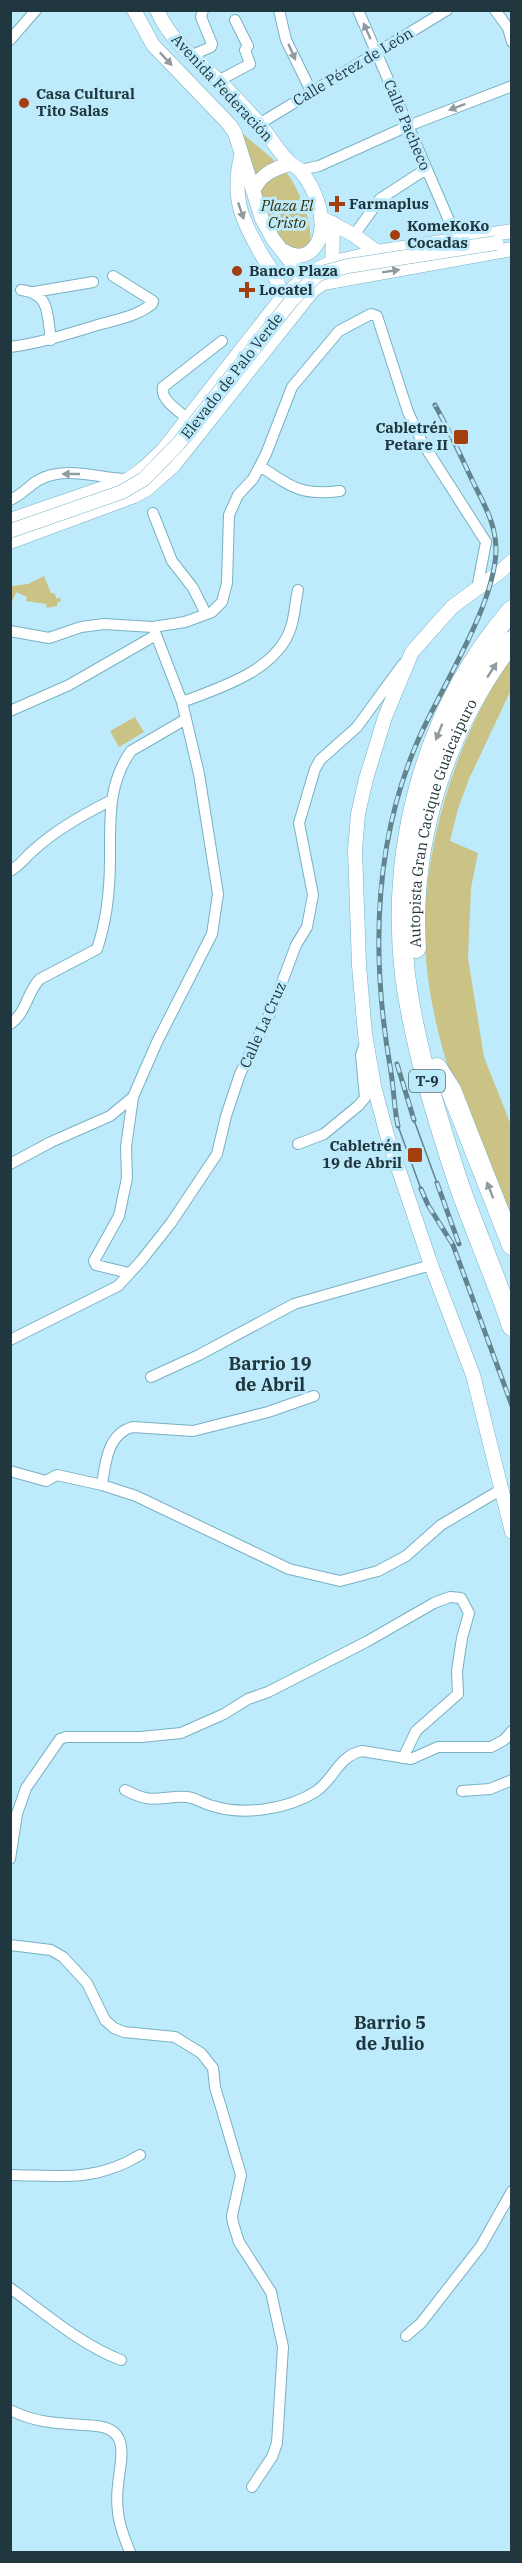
<svg xmlns="http://www.w3.org/2000/svg" width="522" height="2563" viewBox="0 0 522 2563" font-family="'IBM Plex Serif',serif">
<rect width="100%" height="100%" fill="#beebfb"/>
<path fill="#cbc285" d="M241,132c14,13 38,30 48,44 11,16 28,56 19,74l-23,-2c-20,-36 -33,-76 -44,-116z
M44,576l7,17h3l3,6 3,-2 1,4 -4,2v3l-10,2 -1,-4 -20,-3 1,-4 -11,-5 -4,10 -1,-16 17,-2z
M511,658v32l-42,89 -11,30 -8,32 28,12 -7,35 -3,70 16,99 27,68v104c-23,-59 -52,-118 -68,-179 -12,-43 -20,-90 -18,-135 4,-88 36,-185 86,-257z
M135,717l9,15 -25,15 -9,-16z"/>
<g fill="none" stroke-linecap="round" stroke-linejoin="round">
<defs>
<path id="minor" d="M279,10l7,30 25,51
M358,10l99,229
M495,10l13,18 4,14
M10,40l26,-30
M190,56l21,-9 1,-3 -11,-27 2,-7
M218,81l32,-17 -5,-14 3,-4 -13,-26
M259,124l188,-114
M300,170l19,-4 89,-40 104,-40
M354,235l26,-36 46,-30
M21,290c30,3 26,26 30,50
M34,292l59,-10
M10,347c32,-4 60,-14 91,-23 18,-5 36,-8 51,-20l1,-3 -40,-25
M188,419c-9,-8 -28,-19 -25,-32l59,-46
M260,466c31,21 41,30 80,25
M10,500c10,-4 18,-13 27,-19 27,-16 60,-3 89,-2
M153,513l19,48 21,27 13,26
M10,631l39,7 32,-11 23,-3 49,3 32,-5 27,-10 10,-10 5,-19 2,-68 9,-20 15,-16 13,-25 26,-67 47,-56 32,-17 6,2 31,96 14,30 64,100 -9,47
M182,702c38,-14 96,-32 109,-75 4,-12 4,-25 7,-37
M10,711l59,-26 87,-50
M10,871c11,-6 16,-15 25,-22 22,-20 49,-35 75,-48
M10,1024c17,-11 17,-33 30,-45l57,-30c10,-29 13,-61 13,-91 0,-38 -2,-75 21,-107l55,-32
M298,1144l26,-10 34,-28 7,-8 -4,-43 5,-15
M10,1164l41,-22 59,-26 23,-19 24,-55 55,-108 6,-40 -19,-120 -17,-72 -29,-75
M129,1273l-33,-8 -2,-4 25,-45 8,-38 -1,-31 7,-50
M10,1340l108,-54 23,-25 30,-38 46,-69 9,-38 14,-42 32,-65 24,-64 11,-18 6,-32 -14,-72 16,-54 5,-9 37,-33 46,-63
M151,1377l48,-22 95,-51 137,-39
M10,1471l36,10 11,-6 45,10 34,11 153,73 51,12 38,-10 28,-15 35,-31 61,-36
M102,1485c3,-22 6,-52 31,-58l60,4 75,-19 46,-16
M125,1790c6,3 14,7 21,8 13,3 27,-3 41,-1 9,1 17,7 26,9 31,10 75,3 102,-14 19,-12 23,-36 47,-41l49,8 27,-12h53l13,-7 8,-9
M462,1791l28,-2 22,-9
M10,1859l7,-45 9,-26 34,-49 6,-2h75l40,-4 43,-19 24,-15 20,-7 98,-50 68,-39 16,-6 11,1 8,15 -7,25 -5,33 1,23 -42,37 -13,27
M10,1945l41,5 12,7 24,26 18,37 9,8 10,4 51,5 26,16 12,15 2,19 26,88 -9,41 1,7 6,19 32,50 12,55 -6,96 -5,14 -20,30
M10,2175c50,1 86,7 130,-20
M10,2288c35,25 71,57 111,72
M406,2336l15,-13 60,-77 31,-55
M10,2410c30,15 54,13 86,16 36,3 24,36 22,59 -1,8 -1,19 0,27 1,14 7,28 12,40"/>
<path id="tertiary" d="M134,10l19,35 76,79 6,9 27,86 11,20 35,45
M157,10c13,31 40,50 63,72 13,13 26,27 38,40 11,13 19,28 31,40 3,3 8,5 11,8 15,18 28,50 18,72 -8,15 -21,17 -34,9
M241,156c-10,42 1,65 22,101 9,13 17,25 18,42
M253,191c8,-17 20,-22 37,-27
M322,218l32,17 23,17
M332,272l1,-49
M10,520l119,-41 15,-11 19,-18 118,-151 30,-27 20,-9 46,-11 135,-21
M10,542l124,-46 13,-7 27,-24 139,-175 10,-7 189,-34
M512,561l-11,10 -49,36 -40,45 -27,65 -19,62 -8,35 -3,36 4,115 6,69 9,52 13,49 44,130 42,110 39,157"/>
<g id="motorway">
<path d="M512,610c-85,99 -122,236 -107,365 9,67 29,133 50,198 17,52 40,101 57,153"/>
<path id="s1" d="M416,948c-7,-109 29,-220 96,-307"/>
<path d="M437,1068l14,22 61,155"/>
</g>
</defs>
<use href="#minor" stroke="#78b0c4" stroke-width="12"/>
<use href="#tertiary" stroke="#78b0c4" stroke-width="15"/>
<use href="#motorway" stroke="#78b0c4" stroke-width="21"/>
<use href="#minor" stroke="#fff" stroke-width="10"/>
<use href="#tertiary" stroke="#fff" stroke-width="14"/>
<use href="#motorway" stroke="#fff" stroke-width="20"/>
<path stroke="#63848f" stroke-width="1.5" d="M414,1120l23,63
M398,1126l23,63"/>
<defs>
<path id="rail" d="M397,1064l17,56
M398,1126c-4,-18 -4,-36 -7,-54 -20,-113 -19,-228 28,-334 23,-52 76,-133 77,-188 0,-26 -12,-46 -23,-68 -12,-26 -24,-52 -38,-77
M437,1183l22,61
M421,1189l7,16 25,40 59,161"/>
</defs>
<use href="#rail" stroke="#63848f" stroke-width="5"/>
<use href="#rail" stroke="#beebfb" stroke-width="3" stroke-dasharray="9" stroke-linecap="butt"/>
<defs>
<path id="tertiary-bridge" d="M10,531l112,-39 22,-13 35,-36 113,-143 26,-26 30,-8 148,-23"/>
</defs>
<use href="#tertiary-bridge" stroke="#78b0c4" stroke-width="15" stroke-linecap="butt"/>
<use href="#tertiary-bridge" stroke="#fff" stroke-width="14"/>
</g>
<defs><path id="oneway-solid" d="M-6-.8H1V-3.2L6.5 0L1 3.2V.8H-6Z" transform="scale(1.5)"/></defs>
<g fill="#909b9f">
<use href="#oneway-solid" transform="translate(367 31) rotate(-114)"/>
<use href="#oneway-solid" transform="translate(292 52) rotate(66)"/>
<use href="#oneway-solid" transform="translate(166 59) rotate(47)"/>
<use href="#oneway-solid" transform="translate(457 107) rotate(159)"/>
<use href="#oneway-solid" transform="translate(241 211) rotate(71)"/>
<use href="#oneway-solid" transform="translate(391 271) rotate(-9)"/>
<use href="#oneway-solid" transform="translate(71 474) rotate(180)"/>
<use href="#oneway-solid" transform="translate(492 670) rotate(-57)"/>
<use href="#oneway-solid" transform="translate(439 732) rotate(112)"/>
<use href="#oneway-solid" transform="translate(490 1190) rotate(-111)"/>
</g>
<g fill="#a33e0f" stroke="#beebfb" stroke-width="2">
<circle cx="24" cy="103" r="6"/>
<path d="M334 195h6v6h6v6h-6v6h-6v-6h-6v-6h6z"/>
<circle cx="395" cy="235" r="6"/>
<circle cx="237" cy="271" r="6"/>
<path d="M244 281h6v6h6v6h-6v6h-6v-6h-6v-6h6z"/>
<rect x="453" y="429" width="16" height="16" rx="3"/>
<rect x="407" y="1147" width="16" height="16" rx="3"/>
</g>
<g text-anchor="middle" stroke-width="6" stroke-linejoin="round" paint-order="stroke">
<rect fill="#beebfb" stroke="#4f6d77" stroke-width="1.5" x="409" y="1070" width="36" height="22" rx="4.5"/>
<g font-size="14" font-weight="bold" fill="#20373f">
<text x="427" y="1086">T-9</text>
</g>
<g font-size="15" fill="#20373f" stroke="#beebfb">
<text transform="translate(353 67) rotate(-31)" y="5">Calle Pérez de León</text>
<text transform="translate(222 88) rotate(47)" y="5">Avenida Federación</text>
<text transform="translate(407 125) rotate(67)" y="5">Calle Pacheco</text>
<text transform="translate(232 376) rotate(-52)" y="5">Elevado de Palo Verde</text>
<text dy="5" stroke="none"><textPath href="#s1" startOffset="129">Autopista Gran Cacique Guaicaipuro</textPath></text>
<text transform="translate(263 1025) rotate(-66)" y="5">Calle La Cruz</text>
</g>
<g font-size="15" font-weight="bold" fill="#20373f" stroke="#beebfb" text-anchor="start">
<text x="36" y="99">Casa Cultural<tspan x="36" dy="17">Tito Salas</tspan></text>
<text x="349" y="209">Farmaplus</text>
<text x="407" y="231">KomeKoKo<tspan x="407" dy="17">Cocadas</tspan></text>
<text x="249" y="276">Banco Plaza</text>
<text x="259" y="295">Locatel</text>
<text x="448" y="433" text-anchor="end">Cabletrén<tspan x="448" dy="17">Petare II</tspan></text>
<text x="402" y="1151" text-anchor="end">Cabletrén<tspan x="402" dy="17">19 de Abril</tspan></text>
</g>
<g font-size="15" font-style="italic" fill="#332c00" stroke="#beebfb">
<text x="287" y="211">Plaza El<tspan x="287" dy="17">Cristo</tspan></text>
</g>
<g font-size="18" font-weight="bold" fill="#20373f" stroke="#beebfb">
<text x="270" y="1370">Barrio 19<tspan x="270" dy="21">de Abril</tspan></text>
<text x="390" y="2029">Barrio 5<tspan x="390" dy="21">de Julio</tspan></text>
</g>
</g>
<rect width="522" height="2563" fill="none" stroke="#20373f" stroke-width="24"/>
</svg>
